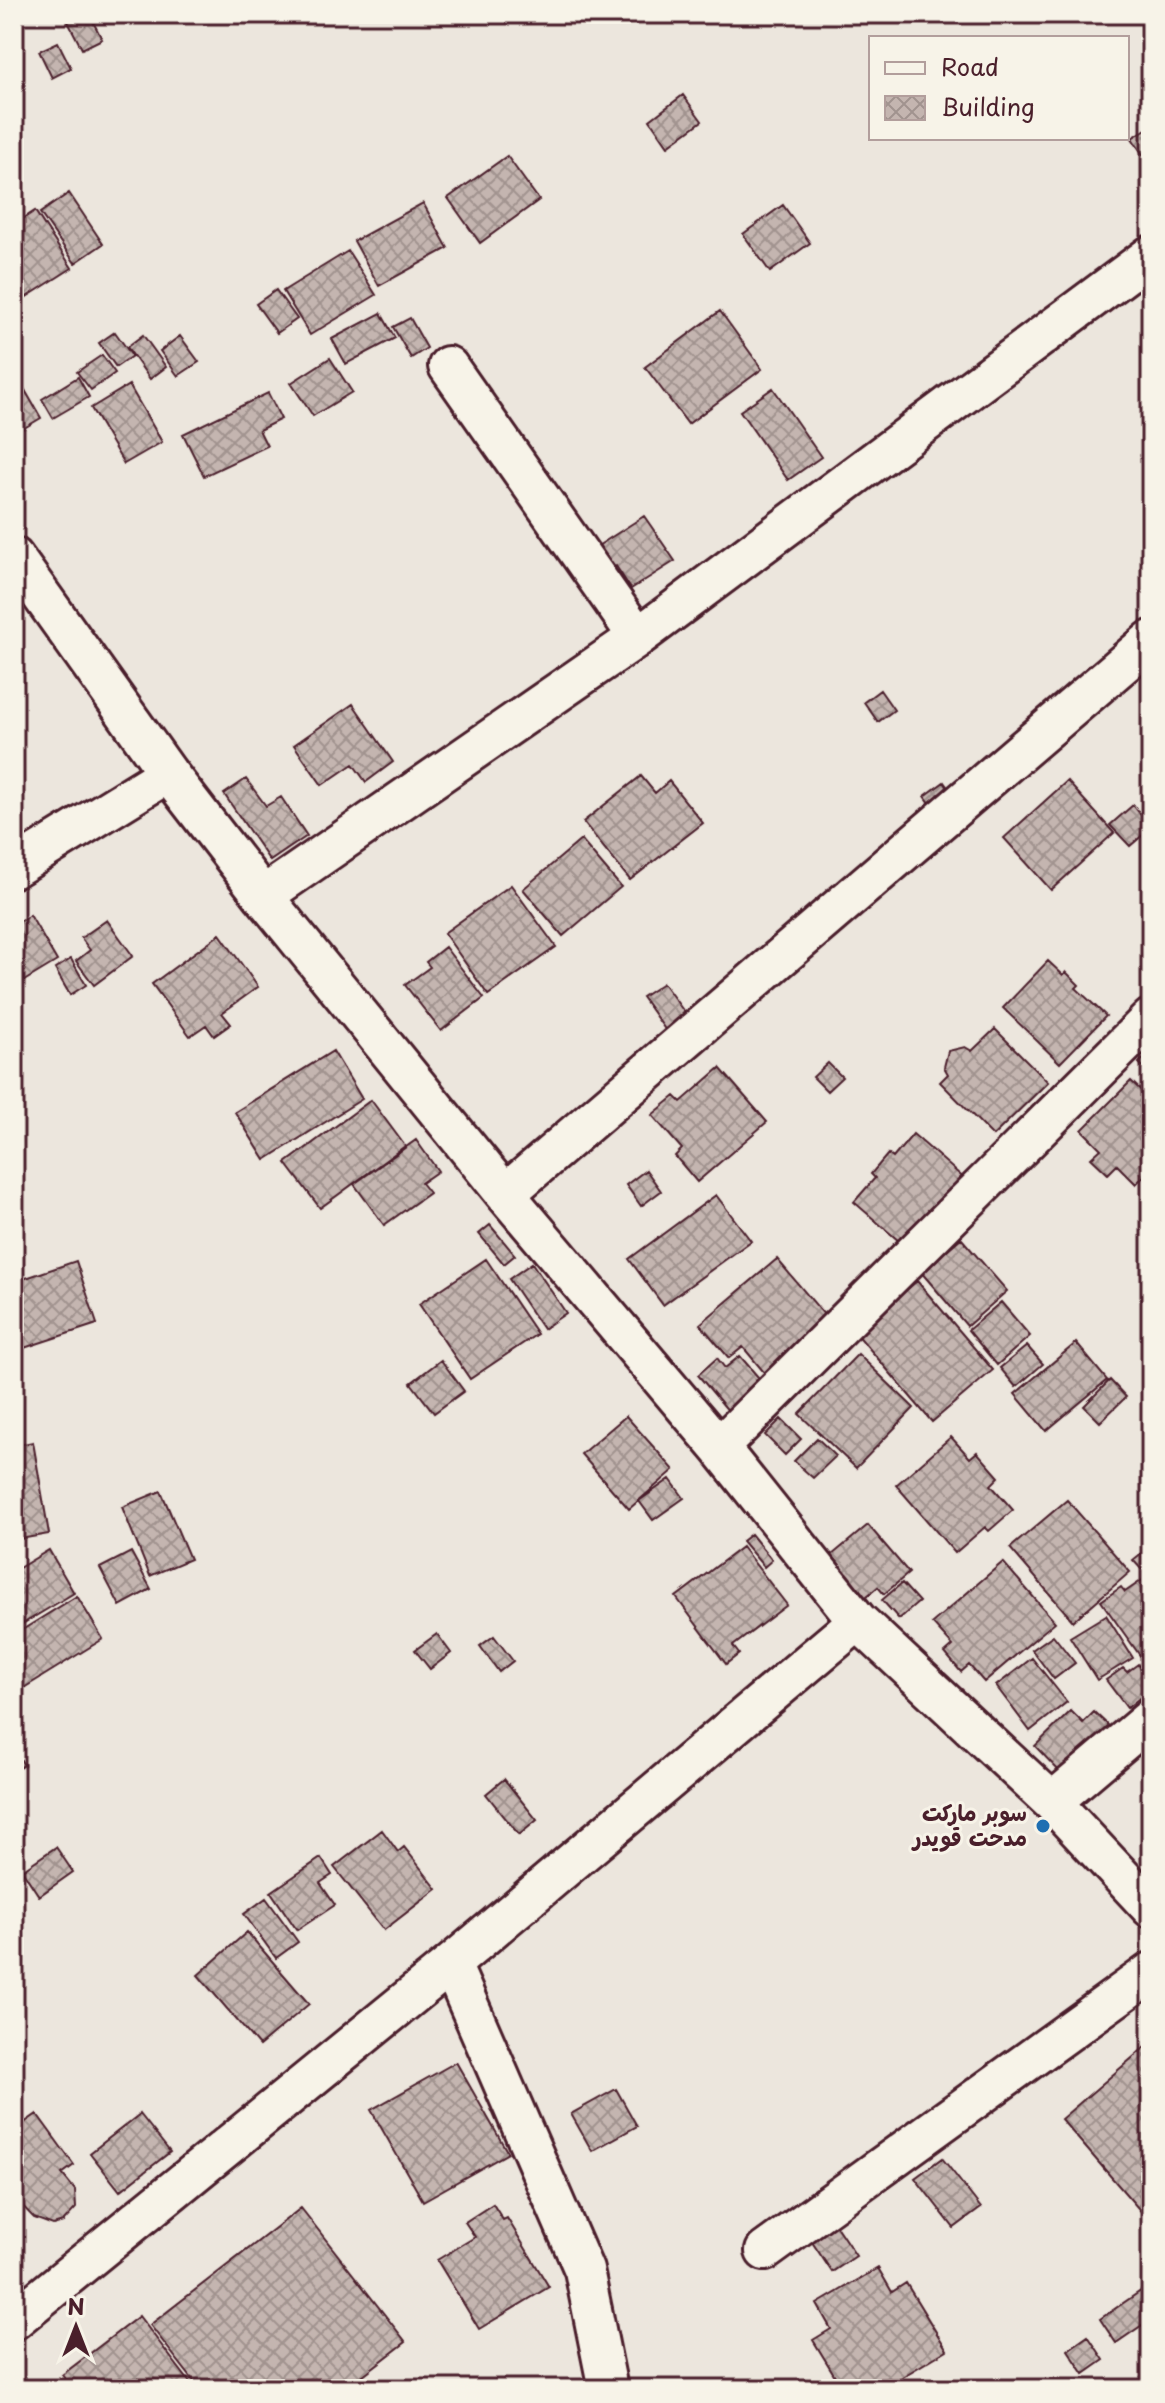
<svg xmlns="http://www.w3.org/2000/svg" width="1165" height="2403" viewBox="0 0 1165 2403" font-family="'Playpen Sans','Playpen Sans Arabic',sans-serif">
<defs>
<pattern id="building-cross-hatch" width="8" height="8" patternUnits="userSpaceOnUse" patternTransform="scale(2)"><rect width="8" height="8" fill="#c4b5b0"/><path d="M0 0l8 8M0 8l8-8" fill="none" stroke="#a1938f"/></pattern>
</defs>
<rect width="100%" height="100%" fill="#ece6dd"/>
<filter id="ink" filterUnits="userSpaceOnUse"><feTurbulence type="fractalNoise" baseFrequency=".0125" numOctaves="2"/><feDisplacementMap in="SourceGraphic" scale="16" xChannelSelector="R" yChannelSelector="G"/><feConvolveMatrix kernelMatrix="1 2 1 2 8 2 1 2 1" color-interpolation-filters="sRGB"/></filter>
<g filter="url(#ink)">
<path fill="url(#building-cross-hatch)" stroke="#4a1f2b" stroke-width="2" d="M64,14h25l13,25 -20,10z
M58,42l13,26 -19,10 -13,-27z
M683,95l19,26 -34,25 -18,-26z
M1151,126v33l-4,2 -15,-23z
M507,156l32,44 -59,43 -32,-45z
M69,193l34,51 -28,19 -35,-50z
M423,203l25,45 -69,38 -25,-45z
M783,205l27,38 -40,29 -27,-38z
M14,209l7,11 14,-9 37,57 -58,37z
M348,251l28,44 -66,40 -27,-44z
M276,290l21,29 -20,14 -21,-29z
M720,311l42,58 -74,55 -43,-57z
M381,313l14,25 -49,26 -14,-25z
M410,318l17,30 -16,10 -18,-31z
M115,332l17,24 -16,11 -17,-24z
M143,335l23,32 -16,12 -23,-32z
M180,336l19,26 -21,14 -18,-25z
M102,355l13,18 -24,17 -14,-18z
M330,358l22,34 -39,24 -22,-33z
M14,371l27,47 -27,16z
M78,377l11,20 -36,21 -11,-19z
M129,385l33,57 -38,22 -33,-56z
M773,388l48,69 -33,23 -48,-69z
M268,393l13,26 -22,11 8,16 -63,30 -21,-42z
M644,516l31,45 -44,28 -15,-23 -15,9 -14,-22z
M880,690l14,20 -16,12 -14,-20z
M353,704l40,58 -27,20 -13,-18 -31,21 -28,-40z
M641,776l14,17 14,-12 34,42 -73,57 -47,-58z
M246,779l20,27 15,-9 26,39 -37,25 -46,-67z
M1067,781l47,52 -63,57 -47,-52z
M944,782l10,14 -19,14 -10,-14z
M1133,805l18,23 -21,18 -20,-21z
M581,840l40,47 -58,49 -40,-47z
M511,885l45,62 -68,48 -44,-62z
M30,915l27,46 -43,26v-62z
M107,920l26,36 -39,29 -18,-24 14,-11 -9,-12z
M220,934l38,53 -36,26 9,11 -17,12 -8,-11 -16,11 -38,-52z
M445,947l39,51 -43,33 -36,-46 25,-18 -4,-5z
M71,959l15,26 -16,10 -15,-26z
M1048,961l15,14 3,-3 13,13 -3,3 30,28 -46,47 -57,-55z
M663,983l27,37 -21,15 -27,-38z
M995,1029l53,53 -55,54 -53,-54 8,-8 -4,-7 4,-16 17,-4 7,4z
M333,1051l29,48 -97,61 -30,-48z
M1151,1052v23l-12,-12z
M828,1063l14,14 -15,14 -14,-14z
M720,1068l47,54 -70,60 -22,-26 7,-7 -30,-34 23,-19 6,6z
M1131,1081l20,19v69l-15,15 -19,-19 -9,9 -17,-16 10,-9 -19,-19z
M371,1100l34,46 -85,62 -34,-45z
M913,1134l53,46 -59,68 -53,-46 21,-24 -4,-4 17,-20 5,4z
M416,1140l22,31 -17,12 8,10 -45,32 -30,-41z
M646,1170l15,21 -20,15 -15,-21z
M716,1195l35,46 -88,64 -34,-46z
M490,1225l25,30 -11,9 -25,-30z
M961,1238l46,53 -40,35 -46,-54z
M486,1259l51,75 -67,45 -51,-75z
M777,1259l55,65 -64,53 -25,-30 -14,11 -29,-34z
M76,1261l21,63 -73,24 -10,-31v-35z
M532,1263l34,50 -23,16 -34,-50z
M917,1281l76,89 -61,52 -76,-89z
M1001,1302l29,34 -33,29 -29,-35z
M1076,1343l31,37 -61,51 -31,-37z
M1027,1346l16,18 -27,23 -16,-19z
M858,1354l56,54 -58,60 -57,-54z
M740,1356l24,28 -34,29 -32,-38 19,-17 8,10z
M441,1360l23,31 -30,22 -23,-30z
M1110,1380l16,17 -26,25 -16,-16z
M626,1416l48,54 -45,39 -48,-55z
M781,1419l20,20 -16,16 -20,-20z
M951,1437l19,21 7,-6 22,25 -8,8 22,25 -24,21 -4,-4 -30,26 -59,-68z
M817,1438l19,18 -23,22 -19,-17z
M33,1442l16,92 -35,6v-94z
M670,1479l14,19 -31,22 -14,-19z
M161,1491l29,68 -40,17 -28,-69z
M1067,1500l63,72 -57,49 -63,-73z
M868,1525l41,48 -25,21 -6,-7 -17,14 -35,-41z
M751,1534l21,26 -8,7 -22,-26z
M742,1547l45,58 -54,41 6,8 -13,10 -50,-67z
M1149,1547l2,2v31l-18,-20z
M49,1550l25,43 -60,36v-58z
M131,1552l20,37 -31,17 -20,-38z
M1003,1562l52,60 -71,60 -15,-17 -8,7 -16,-19 8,-7 -21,-23z
M1144,1579l7,10v82l-50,-70 20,-14 4,5z
M902,1583l17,19 -20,17 -17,-19z
M77,1596l26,43 -89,55v-59z
M1106,1615l27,43 -36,22 -27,-43z
M437,1634l14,19 -21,16 -15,-19z
M1053,1635l22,28 -21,16 -22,-29z
M494,1636l19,25 -14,11 -19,-26z
M1032,1658l35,44 -37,29 -34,-45z
M1138,1664l13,16v9l-24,19 -21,-28 17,-12 4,4z
M1071,1711l12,12 11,-11 15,14 -48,47 -26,-27z
M14,1749l10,16 -10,6z
M504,1779l33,41 -18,15 -33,-41z
M382,1830l16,22 6,-5 33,42 -53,41 -50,-63z
M56,1847l17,25 -34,24 -17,-26z
M321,1858l11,17 -12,8 15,22 -38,25 -26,-38z
M266,1898l32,44 -22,16 -32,-44z
M247,1932l62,72 -50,42 -61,-71z
M1151,2042v181l-90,-104z
M456,2062l52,91 -85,48 -52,-91z
M616,2089l21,37 -45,25 -21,-37z
M37,2114l37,51 -12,9 13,16 1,18 -13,14 -10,3 -19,-7 -20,-21v-67z
M140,2114l30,38 -50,39 -30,-38z
M942,2158l39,50 -27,20 -39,-50z
M493,2204l10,16 4,-2 42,69 -70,42 -42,-69 38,-23 -10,-15z
M301,2208l105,134 -61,47h-145l-50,-64z
M834,2223l22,33 -24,16 -22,-33z
M878,2268l14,24 14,-9 41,67 -65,39h-39l-30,-49 18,-11 -14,-25z
M1151,2284v35l-35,24 -16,-24z
M139,2316l56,73h-122l-11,-14z
M1088,2336l16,24 -20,14 -16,-24z"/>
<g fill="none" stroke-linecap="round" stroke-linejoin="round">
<defs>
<path id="minor" d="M448,366l190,271
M14,557l154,216 95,123 242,298 214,253 139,174 194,181 99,106
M14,868l154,-95
M263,896l375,-259 513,-382
M505,1194l646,-554
M719,1447l432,-429
M1052,1802l99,-84
M451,1964l133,306 24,119
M765,2251l386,-279
M14,2320l437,-356 407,-343"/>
</defs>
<use href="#minor" stroke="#4a1f2b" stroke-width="44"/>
<use href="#minor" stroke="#f7f3e8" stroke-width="38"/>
</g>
</g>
<circle fill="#1f6fb2" stroke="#f7f3e8" stroke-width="3" cx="1043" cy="1826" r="8"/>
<g text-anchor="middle" stroke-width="6" stroke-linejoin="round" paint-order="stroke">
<g font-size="22" font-weight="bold" fill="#4a1f2b" stroke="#f7f3e8" text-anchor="end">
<text x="1027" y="1821">سوبر ماركت<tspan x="1027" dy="25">مدحت قويدر</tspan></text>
</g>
</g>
<rect width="1165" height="2403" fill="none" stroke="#f7f3e8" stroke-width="48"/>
<rect x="24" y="24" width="1117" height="2355" fill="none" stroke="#4a1f2b" stroke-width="3" filter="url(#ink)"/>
<rect x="869" y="36" width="260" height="104" fill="#f7f3e8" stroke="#b29e9c" stroke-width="2"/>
<rect x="885" y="62" width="40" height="12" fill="#f7f3e8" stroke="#b29e9c" stroke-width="2"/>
<text x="941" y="76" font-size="24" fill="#4a1f2b">Road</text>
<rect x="885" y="96" width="40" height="24" fill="url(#building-cross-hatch)" stroke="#b29e9c" stroke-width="2"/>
<text x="941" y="116" font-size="24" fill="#4a1f2b">Building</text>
<g transform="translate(76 2327)" stroke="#f7f3e8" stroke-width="6" paint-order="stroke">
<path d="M0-6L14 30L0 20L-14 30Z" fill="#4a1f2b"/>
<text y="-12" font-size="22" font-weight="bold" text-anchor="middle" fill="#4a1f2b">N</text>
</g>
</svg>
